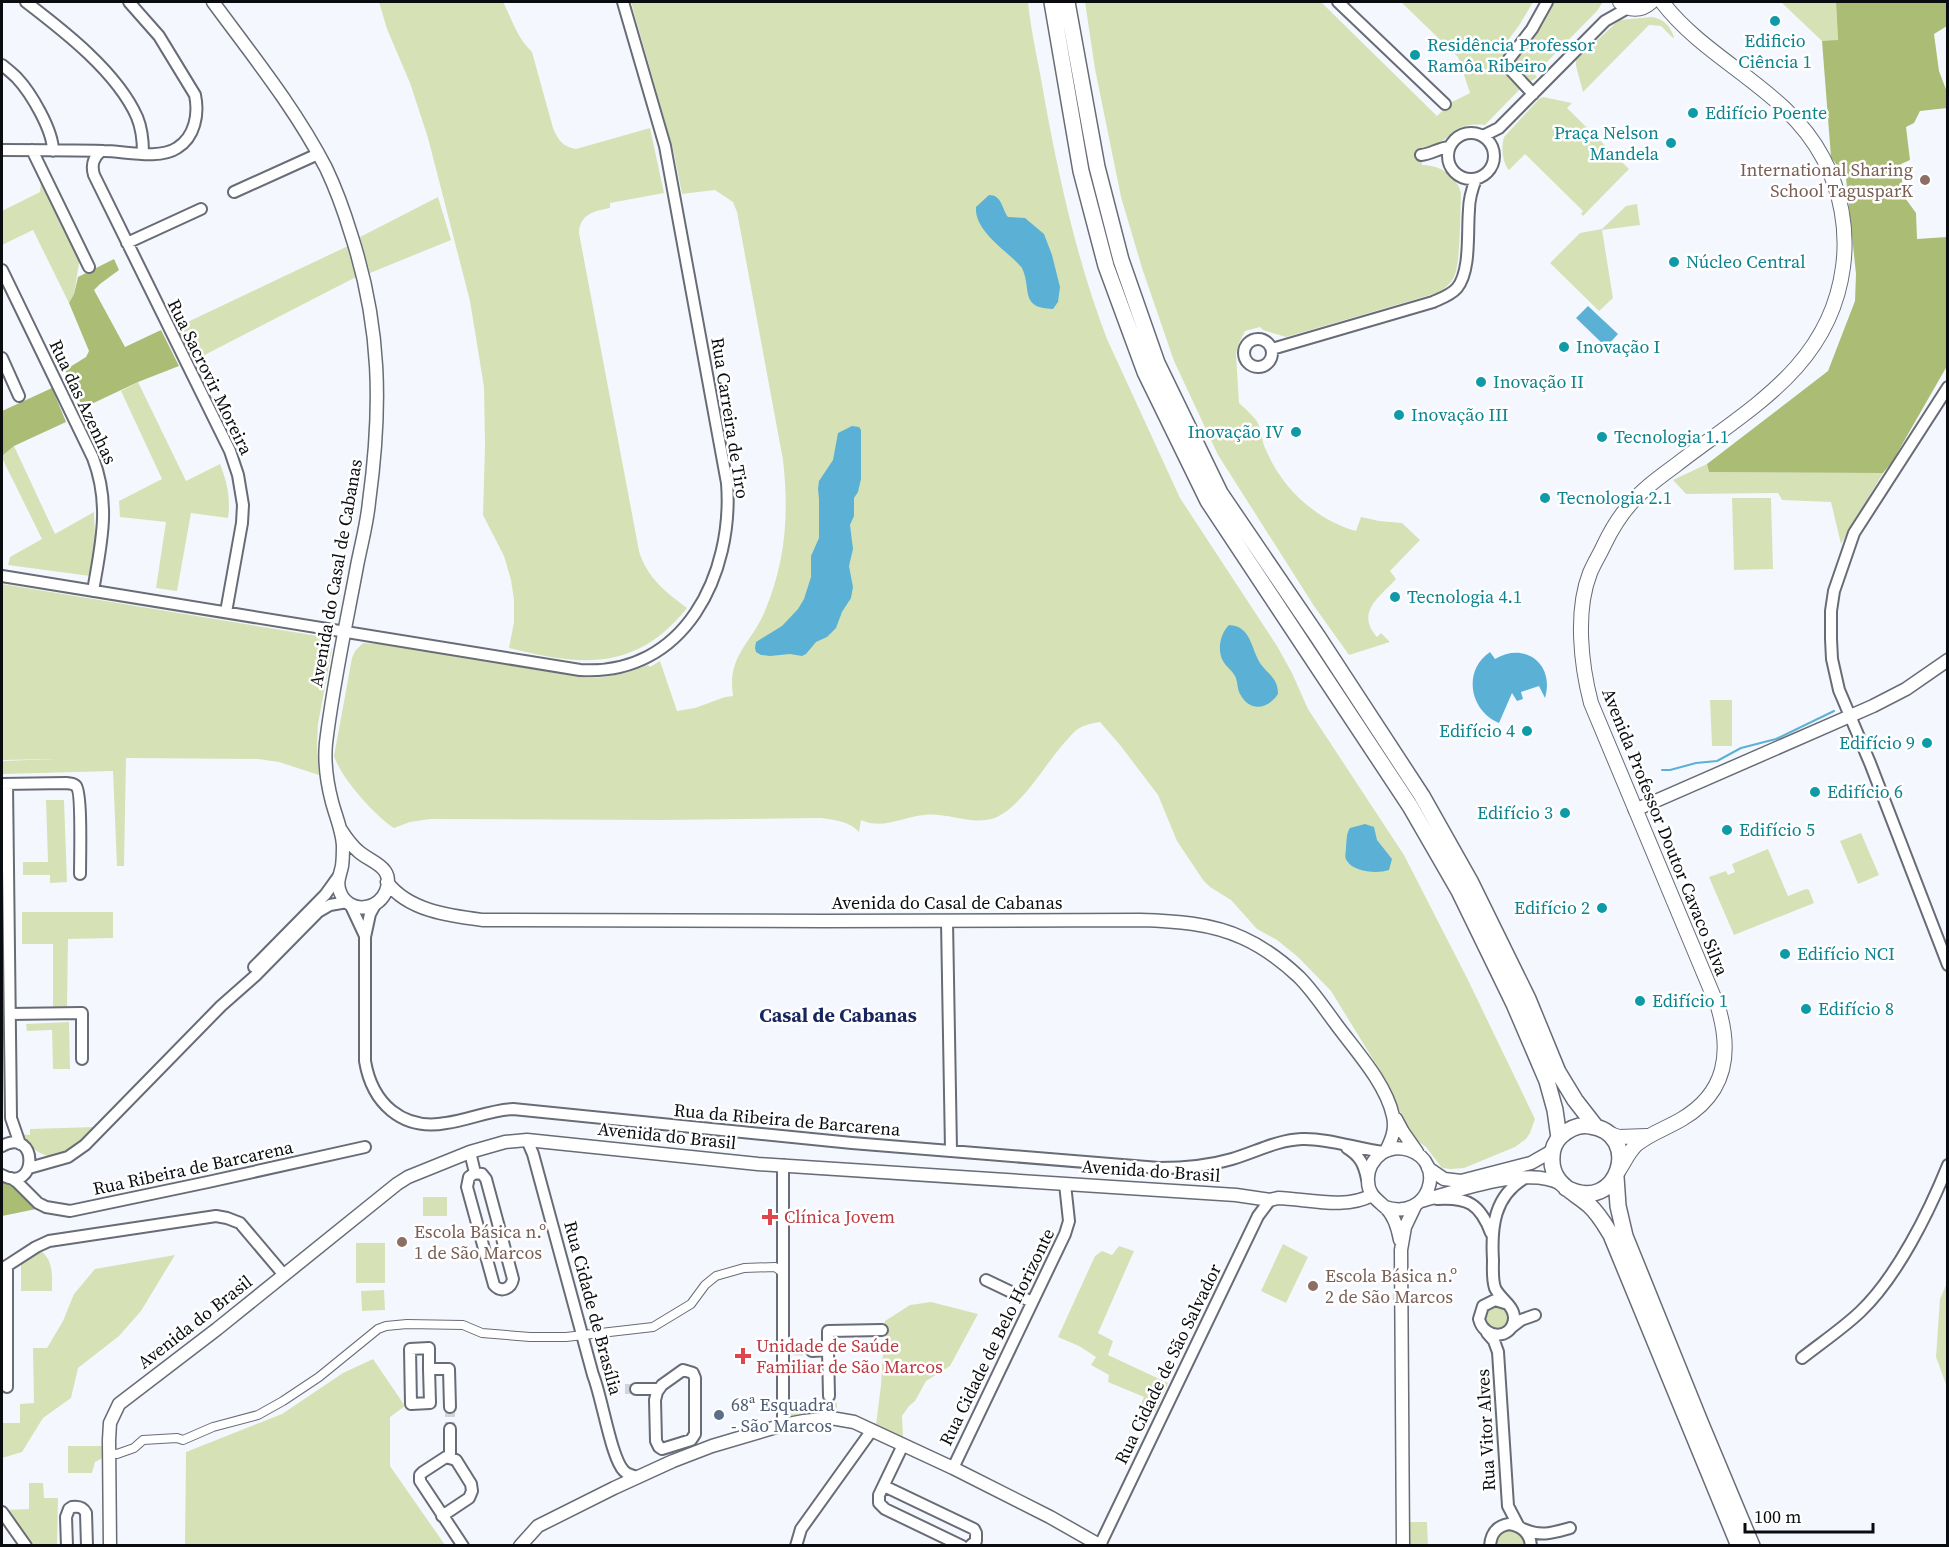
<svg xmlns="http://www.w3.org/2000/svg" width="1949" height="1547" viewBox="0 0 1949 1547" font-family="'Source Serif 4',serif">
<rect width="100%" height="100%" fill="#f4f8fe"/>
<path fill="#d6e2b5" d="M379,2h124c9,17 14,36 29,50l21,76c5,12 10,19 23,21l74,-21 14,65 -54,10v5c-16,3 -30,6 -31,25l60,318c8,27 27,41 48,57 -51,64 -106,58 -178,40l5,-26v-22l-3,-20 -7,-24 -21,-41 2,-70 -1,-58 -14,-86 -42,-163 -18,-55 -23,-54z
M631,2h397c3,31 11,63 16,94 15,82 33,165 63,243l73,159 97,148 15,27 16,36 96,146 63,123 68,141 -5,14 -4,6 -11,8 -51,21 -13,1 -9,-1 -16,-21 -8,-6 -12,-16 -19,-43 -56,-91 -33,-34 -21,-17 -20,-11 -26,-29 -21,-13 -7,-7 -26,-39 -19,-46 -38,-50 -20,-23c-8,1 -16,3 -22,7 -5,3 -9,9 -13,13 -19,21 -43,64 -68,75 -24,10 -49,-5 -73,-2 -22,2 -41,15 -63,5l-2,12c-10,-11 -24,-12 -38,-14l-161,2 -230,-1 -20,3 -16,6c-19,-12 -53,-50 -60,-72l18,-98 3,-7 8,-8 17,1 207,34c22,0 41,-5 61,-13l2,2 10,-6 17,50 18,-3 30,-11 8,-1c-6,-40 17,-51 31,-83 22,-51 25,-99 19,-153l-46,-248 -4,-10 -18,-12 -33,4 -8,-41z
M1085,2h236l116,114 13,-13 20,-10 -12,-36 -57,-55h132l-13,22 -19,26 5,5 -5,7 2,10 17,17 -35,36c-39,-4 -31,21 -63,22v18c17,0 35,10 39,28 -1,19 0,69 -7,84 -4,8 -10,12 -17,16l-151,44 -23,-7 -3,-3 -15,4 -7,14 -2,9 3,49c6,5 12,11 17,17 6,8 5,21 10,30 16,38 50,70 90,81l5,-14 18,4 23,2 18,17 -30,31 6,8c-16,18 -41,33 -19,58l4,-4 9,9 -41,13 -35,-49 -96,-151 -44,-94 -32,-93 -21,-71 -26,-128z
M1554,2h49l-6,9 -62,63 2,3 -7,5 -15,-14 -1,-7c17,-17 31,-37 40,-59z
M1781,2h55l2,39h-16z
M1652,17c12,2 18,9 22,20l-1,1 -12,-12 -12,-1 -66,67 -7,-26v-6l43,-40z
M1543,97l29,6 -5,5 62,61 -46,47 -2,-2 2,-3 -58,-57 -16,16c-7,-8 -8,-23 -5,-33l35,-38z
M43,180l37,77 -6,37 -5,9 -36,-73 -31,15v-34l38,-19 1,-11z
M438,197l13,43 -81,33 -10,-36z
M1637,204l3,21 -38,5 11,68 -14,13 -49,-48 30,-30 22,-4 24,-23z
M350,245l10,30 -169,87 -18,-33z
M138,382l48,99 34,-17c7,17 11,36 8,54l-37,-5 -14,78 -21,-3 10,-66 -46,-5 -1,-16 43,-22 -41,-88z
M14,446l41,88 39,-22 1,28 -5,36 -82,-11 2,-8 32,-18 -40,-81v-2z
M1707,464l2,8 174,1 -42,71 -10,-42 -49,-2 -4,-7 -92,1 -13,-14z
M1771,498l2,71 -39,1 -2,-72z
M2,584l322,53 5,3 3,9 -14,75 -1,21 2,30 -40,-13 -21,-3 -132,-1 -2,108h-7l-4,-95 -111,3v-13l54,-2 -54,1z
M1710,700h22v46h-20z
M46,800h18l3,82 -17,1v-8h-27v-13h25z
M1861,833l18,42 -21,9 -18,-43z
M1768,849l20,47 18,-7 3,1 5,13 -80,32 -25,-58 17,-6 2,4 7,-3 -3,-8z
M22,912h91v26l-45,1 -1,69h-14v-64h-31z
M69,1022l1,47h-17l-1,-39 -25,1 -1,-7z
M95,1127c-26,31 -46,44 -76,7l11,1v-6z
M423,1197h24v19h-24z
M356,1243h29v40h-29z
M1283,1244l25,13 -22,46 -25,-12z
M1119,1246l15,5 -36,82 15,8 -5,14 60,28 -13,29 -14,-8 3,-7 -36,-15 1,-7 -18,-10 5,-8 -17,-11 -21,-9 37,-81 7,-5 10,4z
M38,1249c16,10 14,25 14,42h-31v-31z
M175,1255l-34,56 -22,25 -41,32 -7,30 -28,20 -21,34 -20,6v-35h18v-19l14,-1 -1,-55h14l16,-27 11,-27 21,-25z
M1947,1283v104l-11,-30 4,-58z
M384,1290l1,20 -23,1 -1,-20z
M931,1302l47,12 -28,52 -24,15 -11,20 -6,5 -7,10 1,22 -27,-13 5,-40 4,-64 25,-16z
M1485 1318a12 12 0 1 1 24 0a12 12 0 1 1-24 0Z
M373,1359l32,47 -15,11v49l55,79h-260l1,-93 96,-38 61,-41z
M837,1403v13l-51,9 1,-21z
M68,1446h40v9l-13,7 -3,11h-24z
M29,1483h14l1,15h14l-1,47h-25l-26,-35 23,-1z
M1409,1522h18l1,23h-19z
M1509,1530c10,0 15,6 17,15l-31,1c1,-9 6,-14 14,-16z"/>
<path fill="#abbc74" d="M1836,2h111v24l-13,8 5,37 8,21v16l-27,3 -6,12 -8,4 4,33 -9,4 2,31 13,18 1,26 30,-2v129l-55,96 -9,11 -174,-1 -2,-8 121,-93 27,-70 1,-27 -10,-96 -15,-21 -9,-116 16,-1z
M114,259l5,11 -19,14 -6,6 31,57 36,-17 18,36 -41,16 -55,26 -18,-38 21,-13 3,-6 -20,-48 5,-9 4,-17z
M52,388l14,34 -52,24 -12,10v-45z
M2,1170l44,37 -44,9z"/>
<path fill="#5bb1d5" d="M989,195c13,0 13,14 19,22l17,1 19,16 8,21 8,32 -2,15 -5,7c-34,-1 -21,-20 -31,-41 -14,-17 -48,-36 -46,-61z
M1588,306l30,28 -12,13 -30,-29z
M852,426l7,1 2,3v49l-3,13 -4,6v18l-4,9 3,24 -4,17 4,21 -2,11 -9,14 -6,16 -9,9 -11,5 -10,12 -4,2 -12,-2 -20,2 -9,-1 -5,-3 -1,-4 1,-6 26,-16 16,-17 6,-10 7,-22v-21l8,-18v-39l-1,-10 1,-8 14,-21 5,-27z
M1229,625c22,1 22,23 31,38 8,12 18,14 18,31 -10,15 -28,19 -38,0 -3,-5 -2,-12 -5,-18 -3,-6 -9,-9 -12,-15 -6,-11 -3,-27 6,-36z
M1490,652l5,7c30,-18 60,5 50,39l-6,-12 -18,6 2,7 -6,2 -5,-8 -13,30c-29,-12 -37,-52 -9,-71z
M1365,824l9,3 3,13 15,19 -3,11c-12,4 -35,2 -42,-9 -3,-4 -1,-9 -1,-14 1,-8 0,-13 4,-19z"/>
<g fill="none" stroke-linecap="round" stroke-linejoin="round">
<path stroke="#5bb1d5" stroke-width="2" d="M1662,770h8l26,-7 21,-2 24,-13 35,-9 58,-28"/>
<path stroke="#d1d5da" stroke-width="10" stroke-dasharray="10 5" stroke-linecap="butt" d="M793,1350l19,1
M610,1389h26
M450,1407v22"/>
<defs>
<path id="pedestrian" d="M109,1453l8,1 17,-6 9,-8 34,-2 6,2 30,-13 45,-12 25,-14 36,-24 59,-48 8,-3 21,-2 56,1 19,8 48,4h36l87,-10 38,-23 14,-19 11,-9 28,-8 31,-1 7,5"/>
<path id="minor" d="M26,2c38,29 91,70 111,115 5,12 6,24 6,36
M1338,2l107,102
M2,65c5,4 10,8 15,13 14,15 36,52 36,73
M1533,94l-24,-26v-9l23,-30 15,-27
M1448 156a23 23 0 1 1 46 0a23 23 0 1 1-46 0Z
M1483,136l16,-8 106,-107 23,-13
M2,150c34,0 68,0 102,1 20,0 55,9 73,-3 18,-11 22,-34 18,-53l-36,-59 -30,-34
M32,150l57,117
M101,151c-8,7 -10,14 -7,24l136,276 8,24 5,30 -1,18 -16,89
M1421,155c10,-1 18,-7 28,-8
M234,192l84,-38
M127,243l74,-34
M2,270l91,188c18,47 8,86 0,133
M1244 353a14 14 0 1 1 28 0a14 14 0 1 1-28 0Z
M1272,349l161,-47c9,-4 18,-7 24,-14 14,-17 10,-56 12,-78 0,-11 3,-21 7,-31
M2,358l17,38
M1948,387l-94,146 -20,58 -3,20v28l1,20 7,31 31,73 78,202
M2,576l578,94c105,7 154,-97 147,-187l-62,-337 -42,-144
M2,784l65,-1c3,1 6,0 9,3 6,6 4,75 4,88
M7,784l4,334 9,26
M376,903l-6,11 -5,23v124c7,42 37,70 81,62 23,-3 44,-13 67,-14l339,34 307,25c25,0 49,-2 73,-9 24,-7 45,-19 70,-20 27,-1 55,10 82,13
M350,904l15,32
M947,921l4,229
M254,967l71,-72 13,-18
M10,1014l72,-1v46
M527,1140l6,14 60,221c9,22 18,83 31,96 4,4 9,5 14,6
M2,1146c37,-20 36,49 0,29
M1347,1148c13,8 17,16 20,31
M470,1152l5,21
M783,1165v260
M29,1168l39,-11 17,-12 136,-139 34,-30 63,-64 12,-7 17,-3
M475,1173l7,1 4,5 27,100c-2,10 -12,14 -19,6l-27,-98 2,-10z
M11,1178l6,4 21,21 8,4 24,4 138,-29 157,-35
M1437,1199c31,-2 43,5 54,34
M7,1266v121
M2,1269l34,-22 13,-6 167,-25 11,2 13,5 44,52
M986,1280l46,22
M1508,1304l-13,-4 -12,6 -4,13c5,21 33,21 35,0 1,-13 -14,-20 -19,-31 -3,-9 -2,-19 -2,-28 -2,-33 1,-64 32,-82
M1512,1327l9,-7 14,-5
M1487,1333l7,8 4,11 10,154 11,21
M828,1350l1,46
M812,1351l16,-1v-19l54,-1
M1802,1358c19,-15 40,-29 58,-46 37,-35 69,-100 88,-147
M429,1369l1,34 -19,1 -1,-55 19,-1v21h20l1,38
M683,1370l10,3 2,5v56l-4,6 -29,9 -3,-2 -3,-6 -1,-41 2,-8 5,-7z
M636,1389h23
M450,1429v28
M903,1445l-24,50v8l6,6 77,37
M953,1468l112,-234 4,-13 -4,-37
M884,1486l90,43 2,4v8l-6,5
M2,1512l24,34
M442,1516l27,-18 3,-7 -1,-7 -15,-24 -10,-3 -23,15 -3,3v6l43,65
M1523,1529c18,8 29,4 47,-1
M1100,1545l158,-329 12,-16
M67,1546l-1,-29 3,-8 3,-2c7,-1 11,0 14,6l1,33
M796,1546l5,-17 71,-99
M1490,1546c1,-13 7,-20 19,-22 13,2 21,9 22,22"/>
<path id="tertiary" d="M213,2c39,53 82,106 113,166 10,21 18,43 25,66 30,92 31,173 18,268 -2,22 -8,43 -12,64 -11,59 -24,118 -31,177 -2,21 1,40 6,59 4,15 10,28 11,43 0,7 0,14 -1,21 -2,10 -6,16 -2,26 4,11 15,17 26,15 9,-1 17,-8 20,-16 9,-25 -15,-28 -28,-40 -7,-6 -12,-13 -17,-21
M1635,810l238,-104 33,-17 42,-29
M387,882c21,29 64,34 96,38l341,1 316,-1c34,1 71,3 103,18 20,9 39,23 56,39 14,14 25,31 37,47 19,26 50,59 57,92 3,13 -1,23 -7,35
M1396,1119l7,13 14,20
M1428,1168l16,11 17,2 70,-18 21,-12
M1421,1201c36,-10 107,-36 140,-17
M1385,1207c44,15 63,-44 24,-57 -9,-3 -19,-2 -27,3 -9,6 -15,17 -14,28 0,13 8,18 17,26 9,8 13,22 15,33
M110,1546l-1,-106 1,-17 9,-19 98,-75 180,-145 11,-7 62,-25 35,-10 22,-2 231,24 478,31 34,5 8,-2c30,1 67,12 94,-3
M520,1546l18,-20 76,-38 59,-27 39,-15 71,-21 21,-4 27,-3 23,4 99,46 97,49 51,29
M1403,1546l-2,-296 4,-23 10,-21"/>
<path id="secondary" d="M1620,2c9,9 21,9 31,0
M1607,1133l12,4 28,-1
M1619,1170c6,-9 10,-19 18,-26 14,-11 30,-16 45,-25 44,-26 50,-66 36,-112l-127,-304c-10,-38 -16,-92 -1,-130 4,-10 10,-19 14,-28 10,-21 23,-40 40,-55 10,-9 21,-17 32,-25 72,-56 154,-98 167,-198 5,-37 -2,-76 -20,-109 -36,-69 -115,-96 -161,-156"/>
<path id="primary" d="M1052,2l29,169 25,95 39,106 63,129 202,305 49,85 55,113 33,77 8,29 4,28
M1067,2l30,165 24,93 36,103 63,130 98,144 104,159 49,87 57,116 30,73 17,28 21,27
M1616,1177l2,29 7,30 76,188 51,122
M1566,1188c53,28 77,-55 24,-62 -11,-2 -21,3 -29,10 -6,6 -9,13 -9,21 -2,26 21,34 37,48 10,9 16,20 22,30l128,311"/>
</defs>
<use href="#pedestrian" stroke="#676c76" stroke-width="10"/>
<use href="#minor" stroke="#676c76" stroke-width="14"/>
<use href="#tertiary" stroke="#676c76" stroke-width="15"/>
<use href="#secondary" stroke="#676c76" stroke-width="16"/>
<use href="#primary" stroke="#676c76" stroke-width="18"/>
<use href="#pedestrian" stroke="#fff" stroke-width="8"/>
<use href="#minor" stroke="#fff" stroke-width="10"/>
<use href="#tertiary" stroke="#fff" stroke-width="12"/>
<use href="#secondary" stroke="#fff" stroke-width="14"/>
<use href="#primary" stroke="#fff" stroke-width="15"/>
</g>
<g fill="#0f9aa8" stroke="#fff" stroke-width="2">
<circle cx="1775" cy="21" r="6"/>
<circle cx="1415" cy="55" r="6"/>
<circle cx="1693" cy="113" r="6"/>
<circle cx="1671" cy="143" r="6"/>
<circle cx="1674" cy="262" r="6"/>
<circle cx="1564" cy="347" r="6"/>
<circle cx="1481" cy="382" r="6"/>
<circle cx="1399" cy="415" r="6"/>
<circle cx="1296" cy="432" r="6"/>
<circle cx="1602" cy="437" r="6"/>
<circle cx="1545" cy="498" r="6"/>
<circle cx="1395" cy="597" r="6"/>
<circle cx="1527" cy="731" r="6"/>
<circle cx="1927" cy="743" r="6"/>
<circle cx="1815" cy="792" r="6"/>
<circle cx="1565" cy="813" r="6"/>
<circle cx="1727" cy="830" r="6"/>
<circle cx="1602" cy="908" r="6"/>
<circle cx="1785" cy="954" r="6"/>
<circle cx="1640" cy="1001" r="6"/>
<circle cx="1806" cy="1009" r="6"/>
</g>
<g fill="#8d6e63" stroke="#fff" stroke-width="2">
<circle cx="1925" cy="180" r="6"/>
<circle cx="402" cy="1242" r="6"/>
<circle cx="1313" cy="1286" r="6"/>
</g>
<g fill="#e0444e" stroke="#fff" stroke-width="2">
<path d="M767 1208h6v6h6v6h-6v6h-6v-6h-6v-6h6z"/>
<path d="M740 1347h6v6h6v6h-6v6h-6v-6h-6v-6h6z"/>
</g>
<circle fill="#5c6f8a" stroke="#fff" stroke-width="2" cx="719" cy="1415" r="6"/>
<g text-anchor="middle" stroke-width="5" stroke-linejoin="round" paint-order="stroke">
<g font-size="18" fill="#0d838f" stroke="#fff" text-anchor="start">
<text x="1775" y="47" text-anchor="middle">Edificio<tspan x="1775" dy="21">Ciência 1</tspan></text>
<text x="1427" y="51">Residência Professor<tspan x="1427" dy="21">Ramôa Ribeiro</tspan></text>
<text x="1705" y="119">Edifício Poente</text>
<text x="1659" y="139" text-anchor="end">Praça Nelson<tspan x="1659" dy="21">Mandela</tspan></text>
<text x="1686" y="268">Núcleo Central</text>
<text x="1576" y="353">Inovação I</text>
<text x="1493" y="388">Inovação II</text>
<text x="1411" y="421">Inovação III</text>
<text x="1284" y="438" text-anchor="end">Inovação IV</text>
<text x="1614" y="443">Tecnologia 1.1</text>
<text x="1557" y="504">Tecnologia 2.1</text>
<text x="1407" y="603">Tecnologia 4.1</text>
<text x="1515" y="737" text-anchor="end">Edifício 4</text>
<text x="1915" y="749" text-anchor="end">Edifício 9</text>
<text x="1827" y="798">Edifício 6</text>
<text x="1553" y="819" text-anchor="end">Edifício 3</text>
<text x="1739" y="836">Edifício 5</text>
<text x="1590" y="914" text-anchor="end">Edifício 2</text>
<text x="1797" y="960">Edifício NCI</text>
<text x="1652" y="1007">Edifício 1</text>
<text x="1818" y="1015">Edifício 8</text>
</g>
<g font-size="18" fill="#785e54" stroke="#fff" text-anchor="start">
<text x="1913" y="176" text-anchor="end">International Sharing<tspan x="1913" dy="21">School TagusparK</tspan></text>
<text x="414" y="1238">Escola Básica n.º<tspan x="414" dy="21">1 de São Marcos</tspan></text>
<text x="1325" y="1282">Escola Básica n.º<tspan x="1325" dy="21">2 de São Marcos</tspan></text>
</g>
<g font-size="18" fill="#0a0c0f" stroke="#fff">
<text transform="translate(210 377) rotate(64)" y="6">Rua Sacrovir Moreira</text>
<text transform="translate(83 402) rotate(65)" y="6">Rua das Azenhas</text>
<text transform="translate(730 418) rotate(81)" y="6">Rua Carreira de Tiro</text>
<text transform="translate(336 573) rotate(-80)" y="6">Avenida do Casal de Cabanas</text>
<text transform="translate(1665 832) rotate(68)" y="6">Avenida Professor Doutor Cavaco Silva</text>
<text x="947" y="909">Avenida do Casal de Cabanas</text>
<text transform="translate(787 1120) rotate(5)" y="6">Rua da Ribeira de Barcarena</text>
<text transform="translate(667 1136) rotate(6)" y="6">Avenida do Brasil</text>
<text transform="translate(193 1168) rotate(-12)" y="6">Rua Ribeira de Barcarena</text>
<text transform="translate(1151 1171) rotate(4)" y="6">Avenida do Brasil</text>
<text transform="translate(593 1308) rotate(75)" y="6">Rua Cidade de Brasília</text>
<text transform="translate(195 1322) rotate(-38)" y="6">Avenida do Brasil</text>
<text transform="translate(997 1337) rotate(-64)" y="6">Rua Cidade de Belo Horizonte</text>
<text transform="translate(1168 1364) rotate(-64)" y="6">Rua Cidade de São Salvador</text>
<text transform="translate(1486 1430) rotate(-93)" y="6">Rua Vitor Alves</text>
</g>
<g font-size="18" fill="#be3a42" stroke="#fff" text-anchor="start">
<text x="784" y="1223">Clínica Jovem</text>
<text x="756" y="1352">Unidade de Saúde<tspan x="756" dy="21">Familiar de São Marcos</tspan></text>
</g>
<g font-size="18" fill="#4e5e75" stroke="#fff" text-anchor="start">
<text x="731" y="1411">68ª Esquadra<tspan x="731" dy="21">- São Marcos</tspan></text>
</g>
<g font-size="20" font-weight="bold" fill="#17265d" stroke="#fff">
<text x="838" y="1022">Casal de Cabanas</text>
</g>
</g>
<rect width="1949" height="1547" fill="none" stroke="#0a0c0f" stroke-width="6"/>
<path d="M1745 1523v9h128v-9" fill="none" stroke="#0a0c0f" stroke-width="3"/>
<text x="1754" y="1523" font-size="18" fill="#0a0c0f" stroke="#ffffff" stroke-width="4.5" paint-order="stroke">100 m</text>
</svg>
